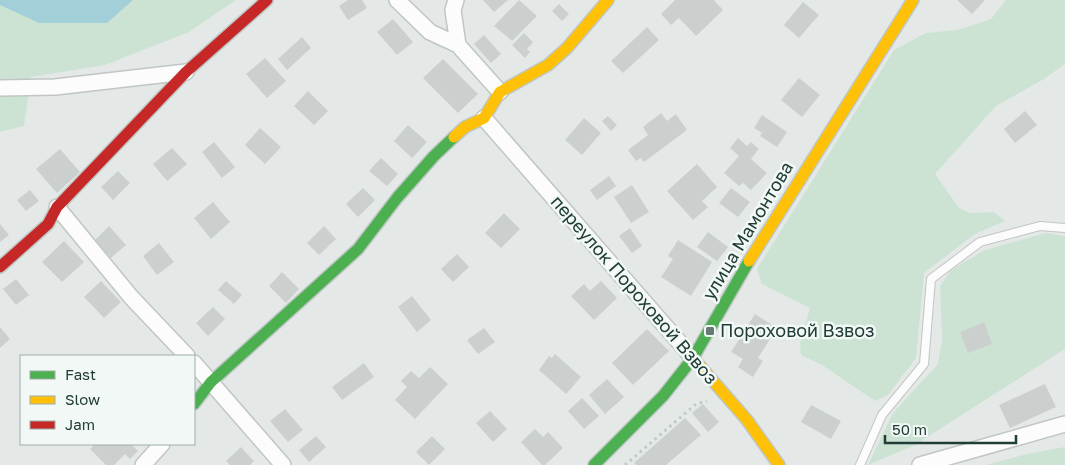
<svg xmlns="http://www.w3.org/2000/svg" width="1065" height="465" viewBox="0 0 1065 465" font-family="'Golos Text',sans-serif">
<rect width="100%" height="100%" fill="#e4e9e7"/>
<path fill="#cce3d4" d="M0,0h236l-47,32 -84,33 -74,12 -7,49 -24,6z
M1006,0h59v64l-21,15 -48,27 -61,68 24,34 11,5 24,-1 11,9 -30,13 -51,39 -8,85 -28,37 -13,6 -53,-36 -21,-10 -1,-12 10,-35 -48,-24 -5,-15 137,-219 32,-17 31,-3 34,-11z
M1045,233l20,3v113l-150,96 -47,20 25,-52 45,-49 4,-25 -2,-53 11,-16 34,-20z
M1065,447v18h-79l41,-11z"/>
<path fill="#a3cfd9" d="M0,0h133l-26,23h-68l-39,-18z"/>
<path fill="#cbd0ce" d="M348,0h14l5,8 -19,12 -9,-14z
M483,0h25l-14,12z
M519,0l18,16 -25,25 -18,-15z
M675,0h39l9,10 -27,26 -17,-18 -8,7 -10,-11z
M957,0h28l-13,14z
M803,2l16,13 -20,23 -15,-13z
M559,4l10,10 -7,7 -10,-10z
M393,19l20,23 -16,13 -20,-23z
M647,27l12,13 -36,33 -12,-12z
M524,33l9,9 -6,7 3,3 -5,6 -13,-13z
M484,35l17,19 -10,9 -17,-19z
M302,37l9,11 -24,22 -9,-11z
M265,58l21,23 -19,17 -21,-24z
M443,59l35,35 -20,19 -35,-35z
M799,78l21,17 -18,22 -21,-17z
M308,91l20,20 -14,14 -20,-19z
M1025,111l12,14 -22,18 -11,-14z
M661,113l6,8 9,-7 11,16 -43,32 -3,-4 -5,3 -8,-11 20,-15 -5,-8z
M762,115l25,17 -10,15 -17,-11 2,-3 -8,-5z
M608,116l9,9 -6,6 -9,-10z
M584,118l17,15 -19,22 -17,-15z
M408,125l19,17 -15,16 -18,-17z
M260,128l21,19 -16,17 -20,-19z
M738,138l9,8 4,-4 8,7 -8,10 16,14 -16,17 -8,-7 -4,3 -15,-13 15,-17 -9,-8z
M214,142l21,25 -13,11 -20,-26z
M172,148l15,16 -20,17 -14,-17z
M60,149l20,23 -23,21 -21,-24z
M381,158l17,16 -11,12 -18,-15z
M697,164l20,23 -15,14 6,6 -15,13 -26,-29z
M118,171l12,12 -17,17 -12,-13z
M609,176l7,10 -19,14 -7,-10z
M632,185l17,27 -18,11 -17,-26z
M363,188l12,12 -17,17 -12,-13z
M731,188l19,14 -12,15 -19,-14z
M30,190l9,11 -13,10 -9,-11z
M213,202l17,20 -19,17 -17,-21z
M504,213l16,16 -19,19 -16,-15z
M0,224l9,11 -9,7z
M109,226l17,19 -15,13 -16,-18z
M324,226l12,13 -17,16 -12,-12z
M630,228l12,18 -10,7 -13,-17z
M708,232l20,15 -11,14 -20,-14z
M678,240l34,22 -21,34 -30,-19 12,-18 -5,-3z
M64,241l20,21 -22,20 -20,-20z
M159,243l15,19 -17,13 -14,-19z
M457,254l12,13 -16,15 -12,-13z
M282,272l17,17 -13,14 -17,-17z
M16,279l13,16 -13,10 -13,-16z
M101,281l20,21 -17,16 -20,-21z
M226,281l16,14 -8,9 -16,-14z
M601,281l16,17 -23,22 -23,-24 13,-12 6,7z
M412,296l19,24 -14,12 -19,-25z
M213,307l12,12 -17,17 -12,-13z
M755,314l22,14 -19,30 5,3 -10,16 -15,-10 5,-8 -12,-7z
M984,322l8,22 -24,9 -8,-21z
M0,327l10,12 -10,9z
M484,328l11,14 -17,12 -11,-14z
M647,329l22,22 -36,34 -21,-22z
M555,354l26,23 -15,17 -27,-24 10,-14 3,2z
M364,363l10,14 -32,23 -10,-13z
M430,367l18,17 -33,35 -20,-19 12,-13 -6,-6 10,-10 8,7z
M607,379l17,18 -19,17 -16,-19z
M1045,384l11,23 -46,21 -11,-23z
M582,398l17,18 -15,13 -16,-18z
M703,404l16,18 -11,10 -16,-19z
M811,405l30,16 -10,18 -30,-17z
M285,409l18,21 -15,12 -18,-21z
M490,411l17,18 -14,13 -17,-19z
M685,418l16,17 -35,30h-30l-2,-2z
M535,429l8,8 5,-5 15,16 -18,17h-3l-21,-23z
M316,436l10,11 -17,15 -10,-12z
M432,436l13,13 -16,16 -13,-13z
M95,444h36l7,7 -8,8 -5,-5 -11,11h-8l-16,-16z
M241,447l13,14 -4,4h-20l-4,-4z"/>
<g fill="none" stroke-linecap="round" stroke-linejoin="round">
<defs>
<path id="lane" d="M860,465l22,-50 42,-51 7,-85 49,-37 60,-16 25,2"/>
<path id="street" d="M397,0l33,32 28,13 42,47
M456,0l-3,10 5,35
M0,88l55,-1 131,-15
M484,118l209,240
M57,207l74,90 56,59
M194,363l89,102
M143,465l19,-21
M920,465l145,-41"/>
<path id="fast" d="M194,404l17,-22 147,-133 39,-51 37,-42 20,-19
M594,465l69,-69 30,-38 56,-97"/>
<path id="slow" d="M454,137l11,-10 19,-9 16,-26 48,-27 19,-17 41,-48
M749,261l164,-261
M693,358l54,62 32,45"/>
<path id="jam" d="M0,267l48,-43 9,-17 129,-135 81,-72"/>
</defs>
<use href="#lane" stroke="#c1c6c4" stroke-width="10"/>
<use href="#street" stroke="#c1c6c4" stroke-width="18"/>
<use href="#fast" stroke="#bfc7c4" stroke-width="14"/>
<use href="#slow" stroke="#bfc7c4" stroke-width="14"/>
<use href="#jam" stroke="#bfc7c4" stroke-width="14"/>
<path stroke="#c1c9c7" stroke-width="3" stroke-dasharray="2.5 4" stroke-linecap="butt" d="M625,465l71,-61 11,-3"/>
<use href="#lane" stroke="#fbfcfb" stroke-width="8"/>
<use href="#street" stroke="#fbfcfb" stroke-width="15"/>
<use href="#fast" stroke="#4caf50" stroke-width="11"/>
<use href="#slow" stroke="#ffc107" stroke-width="11"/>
<use href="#jam" stroke="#c62828" stroke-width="11"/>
</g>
<rect fill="#657975" stroke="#f2f8f5" stroke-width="2" x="705" y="326" width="10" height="10" rx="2.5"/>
<g text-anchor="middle" stroke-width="5" stroke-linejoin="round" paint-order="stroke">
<g font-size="18" fill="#213d37" stroke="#f2f8f5">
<text transform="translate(748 231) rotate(-59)" y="6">улица Мамонтова</text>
<text transform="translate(634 290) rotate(49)" y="6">переулок Пороховой Взвоз</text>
</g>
<g font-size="18" fill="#213d37" stroke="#f2f8f5" text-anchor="start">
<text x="720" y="337">Пороховой Взвоз</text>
</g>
</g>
<rect x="20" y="355" width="175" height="90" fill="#f2f8f5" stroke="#9eada9"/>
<rect x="30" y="371" width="25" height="8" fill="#4caf50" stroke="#9eada9"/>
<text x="65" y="380" font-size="15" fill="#213d37">Fast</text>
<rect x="30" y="396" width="25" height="8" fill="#ffc107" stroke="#9eada9"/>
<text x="65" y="405" font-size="15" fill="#213d37">Slow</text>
<rect x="30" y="421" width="25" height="8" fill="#c62828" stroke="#9eada9"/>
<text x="65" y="430" font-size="15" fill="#213d37">Jam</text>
<path d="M885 435v8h131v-8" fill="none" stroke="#213d37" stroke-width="2.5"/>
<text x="892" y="435" font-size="15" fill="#213d37" stroke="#f2f8f5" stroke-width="4" paint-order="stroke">50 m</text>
</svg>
